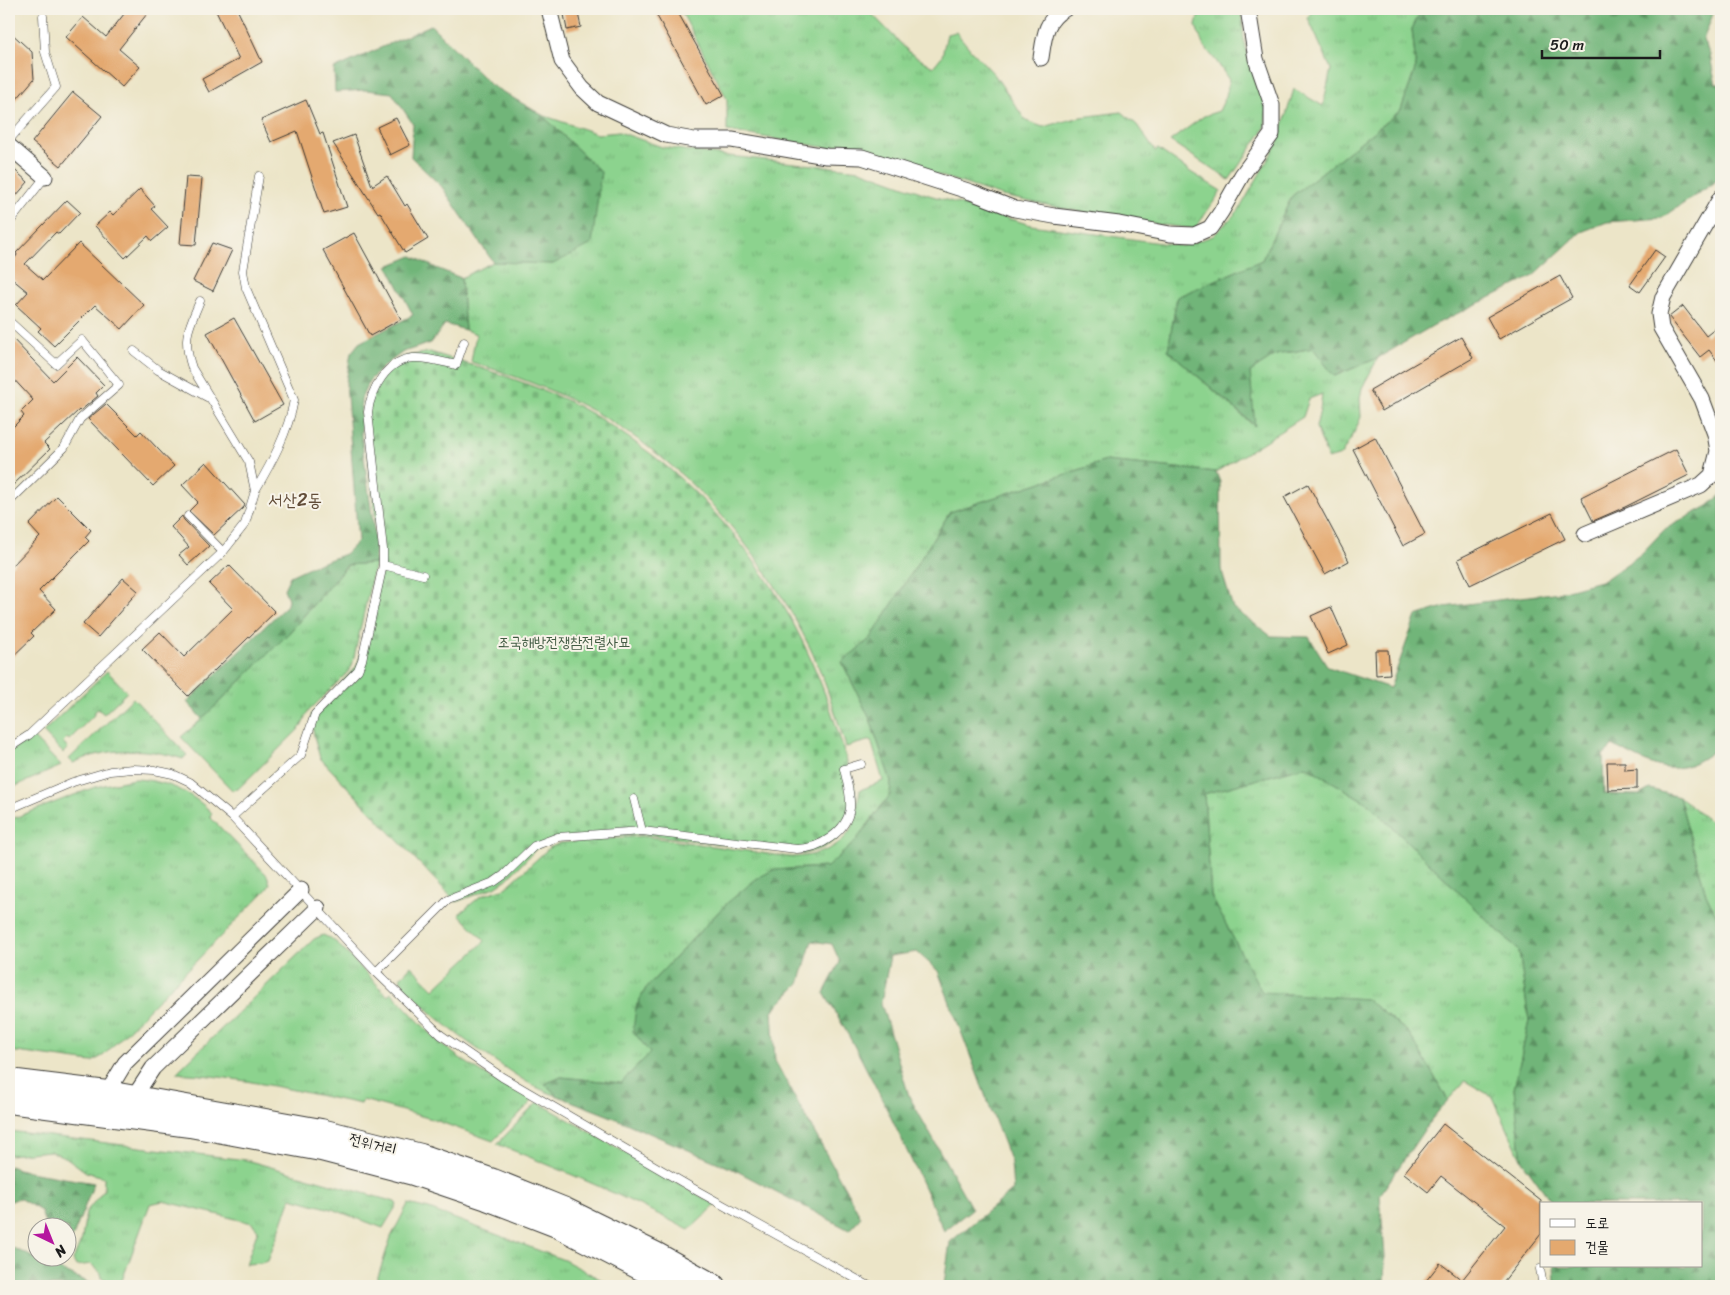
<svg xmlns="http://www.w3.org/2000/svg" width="1730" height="1295" viewBox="0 0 1730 1295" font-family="Sriracha,'Poor Story',sans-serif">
<defs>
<pattern id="grass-tufts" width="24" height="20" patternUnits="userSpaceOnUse" patternTransform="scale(1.25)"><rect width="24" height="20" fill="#8cd38e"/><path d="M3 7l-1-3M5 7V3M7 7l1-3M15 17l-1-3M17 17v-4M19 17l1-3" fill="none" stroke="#78b57a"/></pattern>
<pattern id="forest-firs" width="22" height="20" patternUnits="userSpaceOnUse" patternTransform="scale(1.25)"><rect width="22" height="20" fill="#71b579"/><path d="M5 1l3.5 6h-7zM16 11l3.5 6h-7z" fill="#5c9262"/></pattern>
<pattern id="cemetery-stones" width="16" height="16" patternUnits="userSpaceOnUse" patternTransform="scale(1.25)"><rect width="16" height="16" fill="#8cd38e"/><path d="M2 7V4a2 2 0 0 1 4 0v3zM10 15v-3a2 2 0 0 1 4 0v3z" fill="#78b57a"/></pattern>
</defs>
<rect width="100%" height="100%" fill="#f7f3e8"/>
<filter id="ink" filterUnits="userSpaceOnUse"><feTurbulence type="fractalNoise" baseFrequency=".02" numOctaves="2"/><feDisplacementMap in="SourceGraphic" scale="10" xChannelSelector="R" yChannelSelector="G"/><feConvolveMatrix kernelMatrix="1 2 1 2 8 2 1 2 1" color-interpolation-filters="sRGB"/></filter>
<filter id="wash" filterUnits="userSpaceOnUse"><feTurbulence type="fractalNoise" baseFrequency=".0096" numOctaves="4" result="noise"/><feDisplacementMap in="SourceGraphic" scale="20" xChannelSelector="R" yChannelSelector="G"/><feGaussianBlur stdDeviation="1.12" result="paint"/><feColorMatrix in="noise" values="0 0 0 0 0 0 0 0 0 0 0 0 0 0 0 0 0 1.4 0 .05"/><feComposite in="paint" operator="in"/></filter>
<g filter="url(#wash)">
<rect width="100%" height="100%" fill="#ece5c8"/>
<path fill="url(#grass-tufts)" stroke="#547855" d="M680,9h189l3,5 38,39 23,14 9,-11 5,-22 9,-2 14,17 24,25 32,47 17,6 38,-10 41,-5 15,13 18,26 3,-2 31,22 32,20 -26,38 -79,-10 -114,-23 -131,-43 -36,-4 -108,-18v-32z
M1200,9h41l3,32 7,25 16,39 -2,23 -36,52 -59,-39 34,-25 15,-5 7,-15 3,-16 -12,-18 -14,-17 -7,-19z
M1313,9h109l-10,20 4,38 -15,43 -109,86 -30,64 -85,37 -9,53 86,76 -4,-54 26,-17 37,-7 22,28 43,-18 -16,30 -2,10 1,19 -8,18 -12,20 -13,4 -12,-32 4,-17 2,-16 -13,5 -6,18 -87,55 -110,-11 -156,51 -79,126 -29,24 28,57 21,62 -1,14 -36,48 -27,24 -54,3 -47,34 -80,84 -10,19 14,46 -29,30 -60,-6 -16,7 13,12c-23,-7 -41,-20 -60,-33 -30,-20 -53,-37 -79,-62 -6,-7 -16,-14 -19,-23l11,-12 23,23 51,-48 -26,-27 22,-18 24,-8 5,-4 39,-36 11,-5 82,-7 148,21c27,0 58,-10 66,-40 2,-9 2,-18 4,-27l23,-9 -12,-41 -25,7c-12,-38 -24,-78 -43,-113 -47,-90 -120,-174 -210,-223 -39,-21 -80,-36 -122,-49l5,-28 -11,-4 -4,-52 32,-16 60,2 48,-92 -59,-57 56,19 21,-2 43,15 57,8 141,15 69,25 102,30 151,21 31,-10 26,-26 39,-68 16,-53 29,17 8,-37 -23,-51z
M375,563l-23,103 -5,7 -39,39 -7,15 -63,62 -6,1 -51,-53 21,-18 86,-85 60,-69z
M107,671l20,21 -23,22 -6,-5 -5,4 1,2 -25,25 -2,-2 -4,4 5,6 -5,5 -20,-21z
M133,698l54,57 -4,4c-36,-12 -75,-12 -110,4l-4,-4z
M32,736l29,30 -52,23v-37z
M1306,766l63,38 150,147 10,70 -15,68 8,72 -29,-64 -28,-16 -17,19 -39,-67 -43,-34 -104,-6 -51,-97 -7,-102z
M134,779c31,1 56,12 78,34l-2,4 57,58 3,9 -3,5 -163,166 -12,7 -83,-11v-231l86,-33z
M1679,797l42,33v95l-15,-31z
M323,935l9,4 6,5 50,52 3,-4c20,21 39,43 62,61 25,19 52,33 80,47l-40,41 -61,-22 -69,-19 -2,4c-61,-12 -123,-28 -185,-31l138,-134z
M538,1102l178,103 -27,25c-62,-33 -127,-60 -192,-86z
M9,1131l237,29 149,42 2,3 -14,23 -48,-18 -44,-12 -23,63 -7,2 -15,1 12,-34 -6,-7 -89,-22 -13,3 -30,82 -18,-8 -1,-5 -10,-9 -15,2 -3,-6 9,-21 4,-27 18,-22v-13l-18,-5 -19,-14 -17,-7 -41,4z
M408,1204l21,5 135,51 49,26h-238l16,-49z"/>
<path fill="url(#forest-firs)" stroke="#46684a" d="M1422,9h293l-12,31 7,15 3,17 3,12h5v88l-7,11 -52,35 -55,4 -26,10 -49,45 -98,48 -56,33 -44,18 -21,-28 -37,7 -26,17 5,54 -87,-76 9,-53 85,-37 30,-64 109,-86 15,-43 -4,-38z
M431,25l60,60 51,30 59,57 -9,72 -39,20 -60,-2 -51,-75 -31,-30 2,-33 -21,-31 -26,-3 -31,2 -1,-23z
M412,256l24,12 25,10 4,52 -20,-6 -14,19 -28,9 -19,14 -15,15 -8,18v36l13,96 1,32 -28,2 -59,69 -86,85 -15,-17 100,-97 1,-6 -4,-10 6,-13 17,-8 38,-14 13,-13 -12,-159 5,-29 8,-10 54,-28 -25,-49z
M1106,461l110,11 4,10 1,87 12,39 38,28 38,1 19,30 62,21 26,-72 28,-9 116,-15 44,-12 37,-26 24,-25 43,-23 13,-11v249c-5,6 -12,10 -18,14 -36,23 -57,2 -90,-12l-10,9 1,39 35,1 11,-6 29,8 27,97 15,31v361h-166l-1,-20h147v-62h-148l-31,-43 -8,-72 15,-68 -10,-70 -150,-147 -63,-38 -102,28 7,102 51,96 104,7 43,34 39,67 -17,20 -51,75 5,61 -1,30h-370l-6,-4 -7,4h-55l-2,-2 6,-42 63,-52 -2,-27 -73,-192 -21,-19 -27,4 -9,47 28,93 63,113 -28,22c-37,-81 -74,-162 -120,-238l16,-31 -8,-18 -20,-3 -13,43 -27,27 3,50 86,156 -12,13 -112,-59 -125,-54 -54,-21 -13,-12 16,-7 60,6 29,-30 -17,-22 3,-24 10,-19 80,-84 30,-25 17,-9 54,-3 27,-24 36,-48 1,-14 -21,-62 -28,-57 29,-24 79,-126z
M9,1166l20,6 65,11 -24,61 -2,-2v-14l-22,-1 -5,-16 -22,-13 -10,4z
M9,1246l82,38v2h-52l-8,-3 -1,3h-21z"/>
<path fill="url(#cemetery-stones)" stroke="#547855" d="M430,352c41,13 82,25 122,42 37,15 71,39 103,63 38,30 73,68 101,107 43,59 69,122 89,191 5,18 14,37 10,56 -6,26 -27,37 -52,43l-161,-20 -82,5 -23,9 -30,31 -12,8 -39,15 -136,-144 -6,-22 -3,-21 45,-48 4,-9 19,-93v-17l-14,-120 1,-28 4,-12 11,-15 21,-16z"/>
<g id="blocks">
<path fill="#e4a96f" d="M128,9h13l6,5 -28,35 21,18 -18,20 -56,-50 17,-20 23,20z
M215,9h22l25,53 -53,30 -7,-13 37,-20z
M563,9h14l4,18 -14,3z
M671,9h5l48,86 -18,10 -49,-89z
M9,31l23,21 2,27 -25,29z
M73,92l29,24 -41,50 -29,-24z
M306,100l14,34 3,-1 24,74 -23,7 -27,-83 -26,11 -10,-22z
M396,118l14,27 -20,10 -13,-28z
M354,135l18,51 15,-10 18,30 2,-2 21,35 -23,14 -25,-41 -2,1 -45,-70z
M9,165l19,17 -19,22z
M186,177l16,1 -6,67 -16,-1z
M140,189l15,17 -4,3 17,18 -16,14 -4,-5 -23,22 -30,-32 15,-14 3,3z
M67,200l13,12 -21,22 -3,-2 -31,32 18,16 36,-37 65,62 -22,24 -27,-24 -41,41 -16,-15 3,-3 -25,-23 12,-13 -17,-14 -2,3v-15l8,-11 -1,-2z
M354,233l47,86 -31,17 -47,-86z
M212,243l20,7 -19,41 -20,-10z
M1655,250l10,7 -25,35 -10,-7z
M1560,276l12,22 -73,41 -12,-22z
M1683,306l23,30 15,-12v42l-12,-16 -9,7 -31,-40z
M234,318l49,87 -28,16 -48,-88z
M9,335l44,46 24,-24 27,28 -8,8 2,3 -18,15 -1,-1 -35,33 6,6 -41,40v-58l15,-15 -3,-4 12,-12 -24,-26z
M1461,337l12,21 -91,53 -12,-21z
M106,404l31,31 4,-4 33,35 -21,20 -65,-67z
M1375,437l50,97 -22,12 -50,-97z
M1676,449l13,26 -64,32 -32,14 -12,-24z
M206,462l39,43 -1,2 -30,28 -25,-24 9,-9 -16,-17z
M1308,484l41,77 -24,13 -41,-77z
M57,496l34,34 -6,7 4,4 -50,50 17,18 -25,24 3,3 -25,24v-91l31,-32 -11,-12z
M1552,513l13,26 -95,46 -12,-26z
M182,516l2,4 25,26 -21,19 -9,-10 10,-8 -18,-20z
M229,565l46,47 -87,84 -46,-47 18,-17 24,25 49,-48 -24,-25z
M123,578l15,13 -40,46 -15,-13z
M1331,607l17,38 -20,9 -17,-38z
M1375,650h13l2,24 -14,1z
M1607,762h18v8l12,-1v20l-29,1z
M1443,1124l98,77v33l-41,52h-78l18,-23 22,17 43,-54 -64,-50 -13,16 -24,-19z"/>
</g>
</g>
<g filter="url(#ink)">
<use href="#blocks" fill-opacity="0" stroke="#3b3a36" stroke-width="1"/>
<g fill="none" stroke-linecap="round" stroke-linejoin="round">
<defs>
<path id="service" d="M9,140l47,-53 -11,-35 -2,-36
M9,223l36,-46
M9,321l47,43 26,-24 37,45 -39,34 -16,29 -55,54
M134,351l24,19 49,27
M255,491c17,-29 33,-58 39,-91l-48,-112 -3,-17 16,-95
M188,516l35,36
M383,565l40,10
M9,748l20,-13 194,-183 22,-28 10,-33 -6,-29 -57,-94c-10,-30 -4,-39 8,-67
M634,799l8,32
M9,809l64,-27 37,-11 23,-2 21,1 19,4 17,8 42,35 144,155 65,63 61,42 192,112 175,97
M232,817l69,-62 14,-41 43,-44 4,-10 21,-95v-16l-15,-137c3,-23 19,-52 45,-54 14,-1 30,4 43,7l8,-23
M376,972l72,-72 46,-18 10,-7 30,-29 24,-9 84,-6 155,18c22,0 50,-17 53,-41 1,-13 -3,-26 -6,-39l17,-5
M1540,1269l3,17"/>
<path id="minor" d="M549,9l13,52 20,27 16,15 68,32 28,5h38l94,16 36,1 109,35 44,17 39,7 65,8 51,10 24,1 16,-7 11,-16 21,-37 30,-41v-29l-16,-46 -8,-50
M1041,58c3,-20 4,-39 24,-49
M9,146l36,31
M1585,534l116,-49 11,-10 6,-24 -3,-17 -13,-35 -41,-71 -2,-14 4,-17 58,-100
M107,1093l18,-30 176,-173
M134,1097l19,-29 165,-160"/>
<path id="primary" d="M9,1081l98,12 214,38 100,25 72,25 72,29 90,44 58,32
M9,1101l181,24 131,24 92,24 74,25 70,27 119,61"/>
</defs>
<use href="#service" stroke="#3b3a36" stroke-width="9"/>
<use href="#minor" stroke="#3b3a36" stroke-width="17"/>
<use href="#primary" stroke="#3b3a36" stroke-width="26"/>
<use href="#service" stroke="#fff" stroke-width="8"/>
<use href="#minor" stroke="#fff" stroke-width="15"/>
<use href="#primary" stroke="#fff" stroke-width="24"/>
</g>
</g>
<g text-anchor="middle" stroke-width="4" stroke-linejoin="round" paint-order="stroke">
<g font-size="15" fill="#435c44" stroke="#f7f3e8">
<text x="564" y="647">조국해방전쟁참전렬사묘</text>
</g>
<g font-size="15" fill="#1c1c1c" stroke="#f7f3e8">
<text transform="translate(373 1144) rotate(14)" y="5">전위거리</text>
</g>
<g font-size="18" fill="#624d39" stroke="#f7f3e8">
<text x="295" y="506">서산2동</text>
</g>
</g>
<rect width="1730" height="1295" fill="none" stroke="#f7f3e8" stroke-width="30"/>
<rect x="1540" y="1202" width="162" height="65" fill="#f7f3e8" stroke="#9f9d96"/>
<rect x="1550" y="1219" width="25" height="8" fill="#ffffff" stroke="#9f9d96"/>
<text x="1585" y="1228" font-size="15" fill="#1c1c1c">도로</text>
<rect x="1550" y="1240" width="25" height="15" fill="#e4a96f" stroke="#9f9d96"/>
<text x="1585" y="1252" font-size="15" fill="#1c1c1c">건물</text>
<g transform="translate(52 1242) rotate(137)"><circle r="24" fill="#f7f3e8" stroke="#9f9d96"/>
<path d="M0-4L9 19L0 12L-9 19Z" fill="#b5179e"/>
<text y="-8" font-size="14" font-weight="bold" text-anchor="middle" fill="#1c1c1c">N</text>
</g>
<path d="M1542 50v8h118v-8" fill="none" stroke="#1c1c1c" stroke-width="2.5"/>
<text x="1550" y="50" font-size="15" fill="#1c1c1c" stroke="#f7f3e8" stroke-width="4" paint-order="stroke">50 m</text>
</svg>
